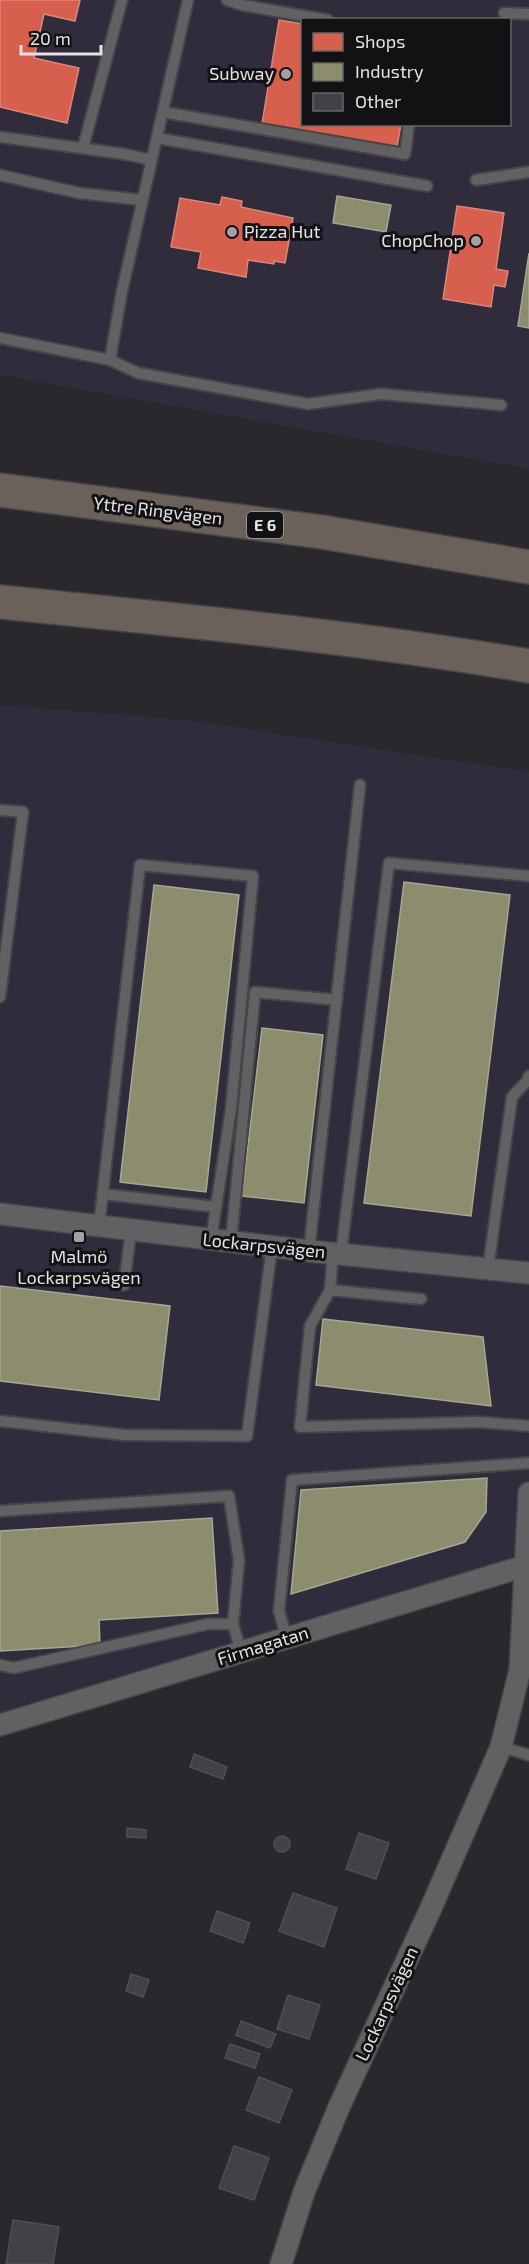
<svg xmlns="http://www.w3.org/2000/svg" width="529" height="2264" viewBox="0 0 529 2264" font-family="'Exo 2',sans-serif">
<rect width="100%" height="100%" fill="#2a282c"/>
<path fill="#302c3c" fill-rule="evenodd" d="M0,0h529v469l-529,-94zM302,20h208v104h-208z
M0,705l186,15 343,52v796l-270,71 -259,98z"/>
<path fill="#d6604d" stroke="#da877b" stroke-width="1.5" d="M0,0h80l-5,21 -31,-7 -10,44 45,10 -12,55 -67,-16z
M279,20l23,4v100h99l-4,23 -135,-23z
M222,197l20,4 -1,6 52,11 -8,45 -11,-2v3l-26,-4 -2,17 -48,-9 3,-16 -30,-5 9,-49 40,7z
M457,206l47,7 -8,56 12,2 -3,16 -11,-2 -3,22 -48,-8z"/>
<path fill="#8c8c6e" stroke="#a6a692" stroke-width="1.5" d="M337,196l54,9 -5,27 -53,-9z
M529,253v75l-11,-2z
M404,882l106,13 -39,321 -107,-13z
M154,885l85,10 -33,297 -86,-10z
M262,1028l61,7 -19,168 -62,-7z
M0,1286l170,20 -11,94 -159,-19z
M323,1319l160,18 8,69 -175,-21z
M487,1478l-1,34 -21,30 -174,52 10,-104z
M212,1518l6,95 -119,7 1,25 -100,6v-120z"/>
<path fill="#444048" stroke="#504e51" stroke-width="1.5" d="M194,1754l33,13 -4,12 -33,-12z
M127,1828l19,2v8l-19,-1z
M359,1833l30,10 -13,36 -30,-10z
M274 1844a8 8 0 1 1 16 0a8 8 0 1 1-16 0Z
M293,1893l44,15 -13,39 -45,-16z
M217,1911l33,12 -7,20 -33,-12z
M131,1974l18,6 -6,17 -17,-6z
M288,1995l32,10 -11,34 -32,-10z
M241,2021l35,13 -6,14 -34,-13z
M230,2044l30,10 -5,14 -30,-10z
M259,2077l33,13 -13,33 -33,-13z
M234,2146l35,12 -15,42 -35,-12z
M13,2220l46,7 -6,37h-47z"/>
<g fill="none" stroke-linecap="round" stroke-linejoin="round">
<defs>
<path id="lane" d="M227,0l15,5 86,15
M504,13l25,1
M163,112l242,42 4,-30
M0,137l124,17 28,6
M157,138l270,48
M83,148l39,-148
M0,175l79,18 63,7
M476,180l53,-8
M0,338l110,22 28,13 170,31 73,-10 120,11
M110,360l12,-69 66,-291
M0,810l23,2 -23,185
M103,1194l113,13
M99,1226l41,-361 113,11 -22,233 -20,131
M231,1242l24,-250 82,8
M309,1251l51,-466
M333,1253l-3,37 91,9
M341,1254l48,-391 140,13
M488,1269l24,-172 16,-17 1,-4
M124,1285l7,-54
M330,1290l-20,36 -10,101 178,-5 51,4
M0,1421l125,14 122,1 25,-190
M0,1511l229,-15 10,64 -6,64 8,28
M287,1639l-8,-28 13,-131 237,-17
M0,1665l14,3 194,-44h25
M501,1747l28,8"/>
<path id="street" d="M0,1214l309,37 220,22
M0,1725l525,-159
M281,2264l23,-72 35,-85 92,-199 70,-161 19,-77 9,-177"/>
<path id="highway" d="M0,490l322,42 207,35
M0,602c177,18 354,34 529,64"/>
</defs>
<use href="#lane" stroke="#454447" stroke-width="14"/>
<use href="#street" stroke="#454447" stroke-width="24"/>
<use href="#highway" stroke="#454447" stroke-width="36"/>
<use href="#lane" stroke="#626063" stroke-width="10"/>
<use href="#street" stroke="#626063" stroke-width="21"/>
<use href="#highway" stroke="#6a615b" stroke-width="33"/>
</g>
<g fill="#a3a1a5" stroke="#121113" stroke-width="2">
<circle cx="286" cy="74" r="6"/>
<circle cx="232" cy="232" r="6"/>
<circle cx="476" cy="241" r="6"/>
<rect x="73" y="1231" width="12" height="12" rx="3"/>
</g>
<g text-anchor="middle" stroke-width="6" stroke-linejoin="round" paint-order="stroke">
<rect fill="#121113" stroke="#a5a3a7" stroke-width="1.5" x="247" y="512" width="36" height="26" rx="4.5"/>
<g font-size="16" font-weight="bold" fill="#e4e2e6">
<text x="265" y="531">E 6</text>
</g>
<g font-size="18" fill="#e4e2e6" stroke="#121113" text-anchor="end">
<text x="274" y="80">Subway</text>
<text x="244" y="238" text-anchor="start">Pizza Hut</text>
<text x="464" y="247">ChopChop</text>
<text x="79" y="1263" text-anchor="middle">Malmö<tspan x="79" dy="21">Lockarpsvägen</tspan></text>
</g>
<g font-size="18" fill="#e4e2e6" stroke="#121113">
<text transform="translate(158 511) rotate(7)" y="6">Yttre Ringvägen</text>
<text transform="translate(264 1246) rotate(6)" y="6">Lockarpsvägen</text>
<text transform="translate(263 1646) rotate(-17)" y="6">Firmagatan</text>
<text transform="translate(387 2004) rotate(-65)" y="6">Lockarpsvägen</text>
</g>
</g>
<rect x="301" y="18" width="210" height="108" fill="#121113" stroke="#666567" stroke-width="1.5"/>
<rect x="313" y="33" width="30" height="18" fill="#d6604d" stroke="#666567" stroke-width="1.5"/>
<text x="355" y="48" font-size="18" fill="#e4e2e6">Shops</text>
<rect x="313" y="63" width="30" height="18" fill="#8c8c6e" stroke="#666567" stroke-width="1.5"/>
<text x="355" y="78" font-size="18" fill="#e4e2e6">Industry</text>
<rect x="313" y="93" width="30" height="18" fill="#444048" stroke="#666567" stroke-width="1.5"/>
<text x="355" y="108" font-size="18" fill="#e4e2e6">Other</text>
<path d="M21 45v9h80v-9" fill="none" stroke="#e4e2e6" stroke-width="3"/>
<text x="30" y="45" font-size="18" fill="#e4e2e6" stroke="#121113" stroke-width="4.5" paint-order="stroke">20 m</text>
</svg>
